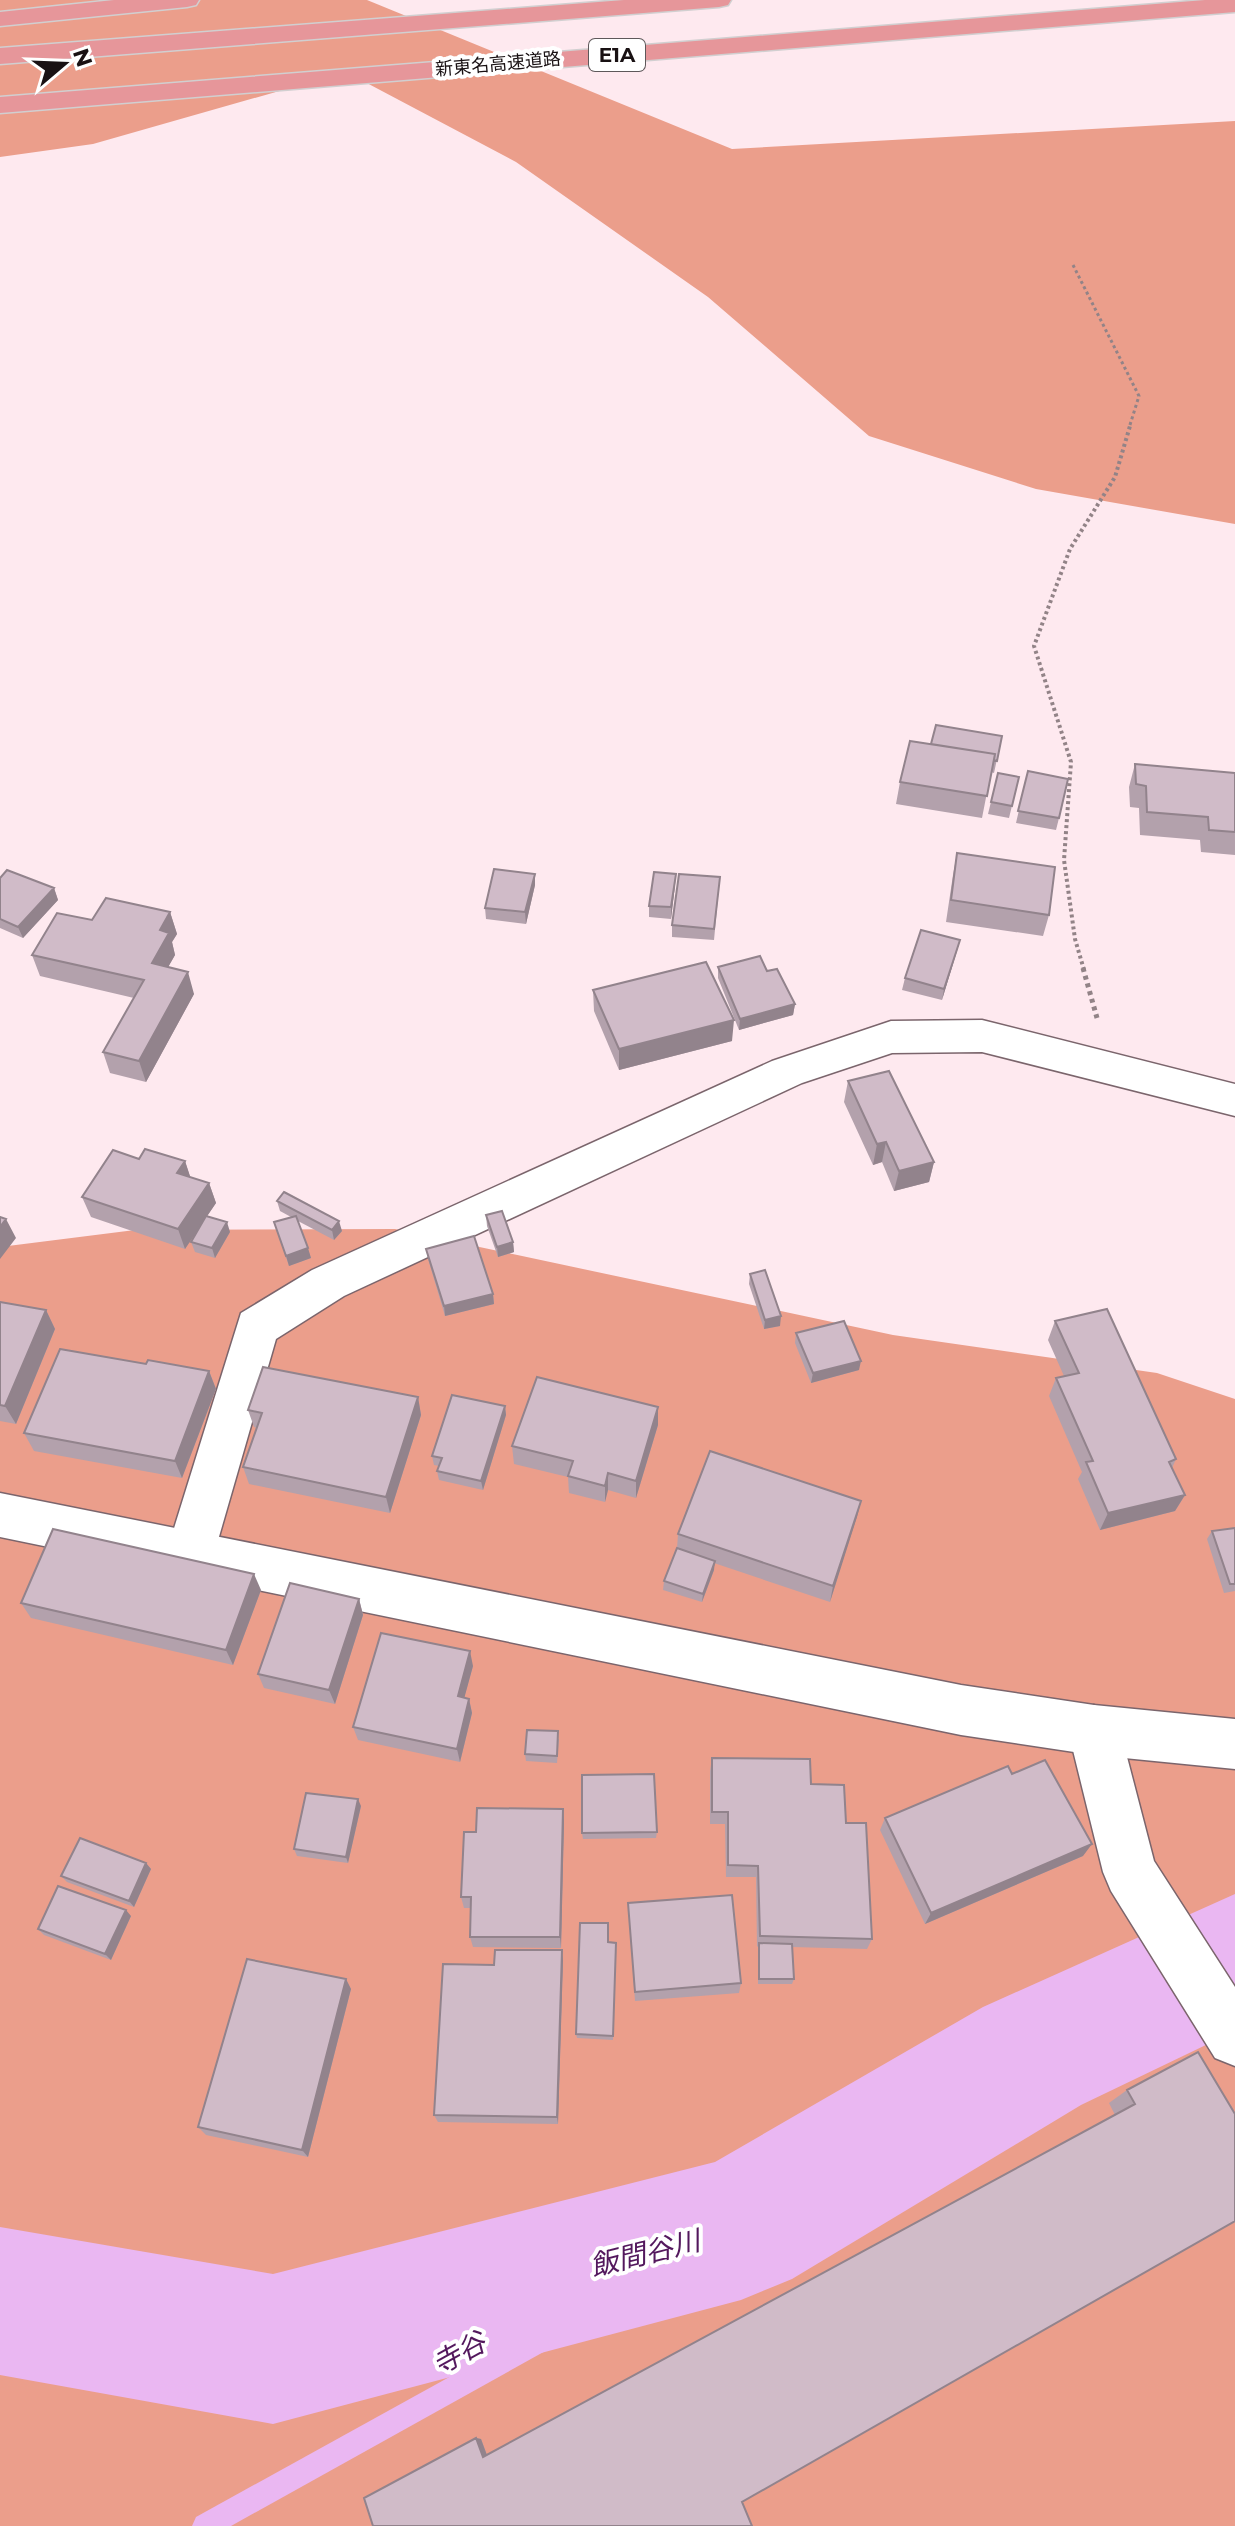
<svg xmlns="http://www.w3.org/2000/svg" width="1235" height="2526" viewBox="0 0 1235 2526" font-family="Montserrat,'Noto Sans JP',sans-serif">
<rect width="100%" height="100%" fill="#fee9ef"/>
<path fill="#eb9e8b" d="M0,0h367l365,149 503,-28v403l-199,-35 -167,-53 -161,-139 -192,-135 -170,-90 -253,72 -93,13z
M395,1229l498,106 264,38 78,26v1127h-1235v-1279l135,-17z"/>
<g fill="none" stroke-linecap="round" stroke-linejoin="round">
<path fill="#eab7f2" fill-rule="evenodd" d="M741,2216l9,3 3,9 -3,9 -519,289h-39l4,-9z"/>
<path fill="#eab7f2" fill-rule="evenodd" d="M1235,1894v137l-154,74 -289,174 -51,21 -468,124 -273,-49v-148l273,47 442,-112 268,-155z"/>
<defs>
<path id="minor" d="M982,1020l253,64v32l-253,-64 -90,1 -90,30 -458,213 -68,43 -62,215 -7,16 -17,6 -17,-6 -7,-16 75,-241 71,-43 460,-209 119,-40z
M1094,1705l18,7 8,18 34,131 81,126v79l-20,-8 -104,-167 -8,-19 -35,-142 8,-18z"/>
<path id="tertiary" d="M0,1493l961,192 133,20 141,14v50l-141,-14 -133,-20 -961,-198z"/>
<path id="motorway" d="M114,0h85l-3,5 -9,2 -187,19v-14z
M624,0h107l-3,5 -9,2 -719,57v-16z
M1205,0h30v12l-1235,101v-16z"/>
</defs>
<use href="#minor" stroke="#7b656c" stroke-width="3"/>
<use href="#tertiary" stroke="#7b656c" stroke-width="3"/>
<use href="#motorway" stroke="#d1cfd0" stroke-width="3"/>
<path stroke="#928387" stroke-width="3" stroke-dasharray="3 3" stroke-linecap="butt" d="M1073,265l66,131 -10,32"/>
<path stroke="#928387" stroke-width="4" stroke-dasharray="3 3" stroke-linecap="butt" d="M1084,970l-9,-31 -11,-79 7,-98 -37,-116 36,-97 45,-72 15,-51"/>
<path stroke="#928387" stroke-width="5" stroke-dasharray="4 4" stroke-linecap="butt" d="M1083,968l14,50"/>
<use href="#minor" fill="#fff" fill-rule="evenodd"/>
<use href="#tertiary" fill="#fff" fill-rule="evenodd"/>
<use href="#motorway" fill="#e6969a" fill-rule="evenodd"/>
</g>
<path fill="#b3a1ac" d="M1002,736l-8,37 -3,-1 -9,46 -86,-14 4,-22 31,-38z
M1135,764l100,9v82l-34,-3 -1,-12 -60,-5 -1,-27 -9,-1 -1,-20z
M1028,771l31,47 -3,12 -40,-7z
M998,773l21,4 -10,41 -21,-4z
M957,853l92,62 -6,21 -97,-14 7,-47z
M535,874v11l-9,39 -40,-5 -1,-11z
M720,877l-6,63 -42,-3v-12z
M0,878l54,10 4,12 -35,38 -23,-10z
M675,885l-4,34 -22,-2v-11z
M170,912l7,22 -5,8 3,13 -7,12 26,27 -48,88 -36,-9 -7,-21 31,-54 -94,-22 -8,-21 60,-35z
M960,940l-18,60 -40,-10 3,-12z
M718,967l49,4 28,33 -2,11 -54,15 -21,-52z
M593,990l139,51 -113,29 -25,-59z
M848,1081l86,81 -5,20 -35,9 -12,-29 -9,3 -29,-63z
M139,1159l46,2 5,16 19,6 7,20 -9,13 23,16 -15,26 -20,-6 -4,-10 11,-19 -17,26 -94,-32 -9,-20z
M277,1201l65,30 -8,9 -36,-19 13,37 -22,8 -15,-44 17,-5 -11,-6z
M486,1215l27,27 1,10 -16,5 -11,-31z
M426,1249l67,45 1,10 -49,12 -17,-57z
M750,1274l30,52 -16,3 -15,-45z
M0,1302l46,8 9,19 -39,95 -16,-3z
M1055,1321l121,138 -4,9 13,27 -10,16 -75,19 -22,-51 4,-7 -33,-76 7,-18 8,-2 -16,-36z
M796,1333l63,37 -48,13 -16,-40z
M146,1364l63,7 7,18 -34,89 -148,-27 -10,-18z
M418,1397l3,18 -31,98 -141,-29 -6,-17 14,-39 -3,-1 -6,-17z
M505,1406l1,9 -23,75 -44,-10 -2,-9 2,-5 -5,-1 -2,-9z
M658,1407v18l-22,73 -28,-8 -3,12 -36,-9 -1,-16 -54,-13 -2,-18z
M861,1501l-31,101 -116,-39v7l-12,32 -39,-12 1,-9 13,-32 1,-15z
M1235,1528v63l-11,2 -17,-54 5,-8z
M261,1590l-28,75 -202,-47 -10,-15z
M359,1599l4,16 -28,89 -71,-16 -6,-14z
M473,1666l-9,32 5,1 3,14 -12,49 -102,-22 -5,-13z
M559,1739l-2,24 -31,-2 -1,-7z
M712,1758l99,26 35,39 26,116 -5,10 -75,-2 2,32 -2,5h-34v-37l-1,-1 -1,-69h-30l-1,-53h-15v-53z
M1012,1774l71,82 -158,68 -45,-94 5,-12z
M361,1806l-13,57 -51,-7 -3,-7z
M563,1809l1,12 -3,127 -88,-1 -3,-10 1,-29h-7l-3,-11 15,-65z
M657,1832l-1,6 -73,1 -1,-6z
M146,1863l5,6 -17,38 -67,-25 -6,-6z
M628,1903l113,80 -2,10 -104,8z
M131,1916l-20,44 -67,-25 -6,-6z
M608,1942l8,1 -3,97 -36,-2 -1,-4z
M563,1960l-5,164 -120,-2 -4,-7 60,-150z
M346,1979l5,10 -43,168 -102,-22 -8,-8z
M1127,2090l108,24 -862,412 103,-88 5,1 6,16 628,-340 -6,-12z"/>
<path fill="#92838c" d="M535,874v11l-9,39 -1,-12z
M676,874l-1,11 -4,34v-12z
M54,888l4,12 -35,38 -5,-11z
M170,912l7,22 -5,8 3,13 -17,30 -6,-22 8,-33z
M960,940l-3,11 -15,49 2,-11z
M188,972l6,22 -48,88 -7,-21z
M795,1004l-2,11 -54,15 1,-11z
M734,1020l-2,21 -113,29v-21z
M886,1142l-4,20 -9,3 4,-21z
M185,1161l7,21 -15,-9z
M934,1162l-5,20 -35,9 5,-20z
M209,1183l7,20 -31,46 -7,-20z
M6,1219l10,19 -16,21v-32z
M339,1221l3,10 -8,9 -2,-10z
M227,1222l3,10 -15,26 -3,-10z
M513,1242l1,10 -16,5 -1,-10z
M308,1248l3,10 -22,8 -3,-10z
M493,1294l1,10 -49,12 -1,-10z
M46,1310l9,19 -39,95 -11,-18z
M781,1316l-1,10 -16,3 1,-9z
M861,1361l-2,9 -48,13 2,-10z
M209,1371l7,18 -34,89 -7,-17z
M418,1397l3,18 -31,98 -4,-16z
M505,1406l1,9 -23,75 -2,-9z
M658,1407v18l-22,73v-17z
M608,1473v17l-3,12v-16z
M1185,1495l-10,16 -75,19 8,-17z
M861,1501l-4,16 -27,85 3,-16z
M715,1561l-1,9 -12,32 1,-8z
M254,1574l7,16 -28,75 -7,-15z
M359,1599l4,16 -28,89 -6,-14z
M470,1651l3,15 -12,44 -3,-14z
M469,1699l3,14 -12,49 -3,-13z
M358,1799l3,7 -13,57 -2,-6z
M563,1809l1,12 -3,127 -1,-11z
M1092,1844l-9,12 -158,68 6,-11z
M146,1863l5,6 -17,38 -5,-6z
M126,1910l5,6 -20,44 -6,-6z
M562,1950l1,10 -5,164 -1,-7z
M346,1979l5,10 -43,168 -6,-7z
M476,2438l5,1 7,19 -5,-1z"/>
<path fill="#d0bbc8" stroke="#92838c" stroke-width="2" d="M936,725l66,11 -5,25 -3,-1 1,-6 -64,-10z
M910,741l85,13 -8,42 -87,-14z
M1135,764l100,9v59l-26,-2 -1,-13 -61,-5 -1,-26 -10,-2z
M1028,771l40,8 -9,39 -41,-7z
M998,773l21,4 -7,29 -21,-4z
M957,853l98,14 -6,48 -98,-15z
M494,869l41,5 -10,38 -40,-4z
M7,870l47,18 -36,39 -18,-8v-41z
M654,872l22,2 -5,33 -22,-1z
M679,874l41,3 -6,52 -42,-4z
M106,898l64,14 -10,18 9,3 -17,30 36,9 -49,89 -36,-9 41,-72 -112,-25 25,-42 35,7z
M921,930l39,10 -16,49 -39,-11z
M760,956l7,15 10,-2 18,35 -55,15 -22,-52z
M706,962l28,58 -115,29 -26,-59z
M889,1071l45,91 -35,9 -13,-29 -9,2 -29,-63z
M145,1149l40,12 -8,12 32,10 -31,46 -96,-32 31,-47 26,9z
M284,1192l55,29 -7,9 -55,-29z
M502,1211l11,31 -16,5 -11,-32z
M206,1216l21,6 -15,26 -21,-6z
M296,1216l12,32 -22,8 -12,-34z
M0,1217l6,2 -6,8z
M474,1236l19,58 -49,12 -18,-57z
M765,1270l16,46 -16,4 -15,-46z
M0,1302l46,8 -41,96 -5,-1z
M1107,1309l69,150 -7,3 16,33 -77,18 -22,-51 7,-1 -37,-83 23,-5 -24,-52z
M844,1321l17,40 -48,12 -17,-40z
M60,1349l86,15 2,-4 61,11 -34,90 -151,-28z
M263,1367l155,30 -32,100 -143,-30 19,-54 -14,-3z
M537,1377l121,30 -22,74 -28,-8 -3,13 -37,-10 5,-15 -61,-15z
M452,1395l53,11 -24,75 -44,-10 5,-13 -10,-2z
M710,1451l151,50 -28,85 -155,-52z
M1235,1528v56h-5l-18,-53z
M53,1529l201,45 -28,76 -205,-47z
M677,1548l38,13 -12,33 -39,-13z
M290,1583l69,16 -30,91 -71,-16z
M381,1633l89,18 -12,45 11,3 -12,50 -104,-22z
M527,1730l31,1 -1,25 -32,-2z
M712,1758l98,1 1,25 33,1 2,38h20l6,116 -112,-3 -2,-70 -30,-1v-53h-16z
M1045,1760l47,84 -161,69 -46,-95 123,-52 4,8z
M654,1774l3,58 -75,1v-58z
M306,1793l52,6 -12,58 -52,-8z
M477,1808l86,1 -3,128h-90l1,-40h-10l3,-65h12z
M80,1838l66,25 -17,38 -68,-25z
M58,1886l68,24 -21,44 -67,-25z
M732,1895l9,88 -106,9 -7,-89z
M580,1923h28v19l8,1 -3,93 -37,-2z
M759,1943l33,1 2,35h-35z
M495,1950h67l-5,167 -123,-2 9,-151 51,1z
M247,1959l99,20 -44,171 -104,-23z
M1198,2052l37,62v107l-493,281 10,24h-379l-9,-28 112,-60 7,19 652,-353 -8,-14z"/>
<g text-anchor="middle" stroke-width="8" stroke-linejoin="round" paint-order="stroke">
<g font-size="18" fill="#191113" stroke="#fff">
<text transform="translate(498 64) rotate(-5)" y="6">新東名高速道路</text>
</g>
<rect fill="#fff" stroke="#5e585a" stroke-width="2" x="589" y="39" width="56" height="32" rx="6"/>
<g font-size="20" font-weight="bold" fill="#191113">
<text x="617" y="62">E1A</text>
</g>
<g font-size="28" font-style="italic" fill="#53185d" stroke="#fff">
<text transform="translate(645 2253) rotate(-14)" y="10">飯間谷川</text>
<text transform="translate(459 2353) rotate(-29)" y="10">寺谷</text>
</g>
</g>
<g transform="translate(64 64) rotate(71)" stroke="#ffffff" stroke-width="6" paint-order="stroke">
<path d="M0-6L14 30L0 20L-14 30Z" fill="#191113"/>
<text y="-12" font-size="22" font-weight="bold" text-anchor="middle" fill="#191113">N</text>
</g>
</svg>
